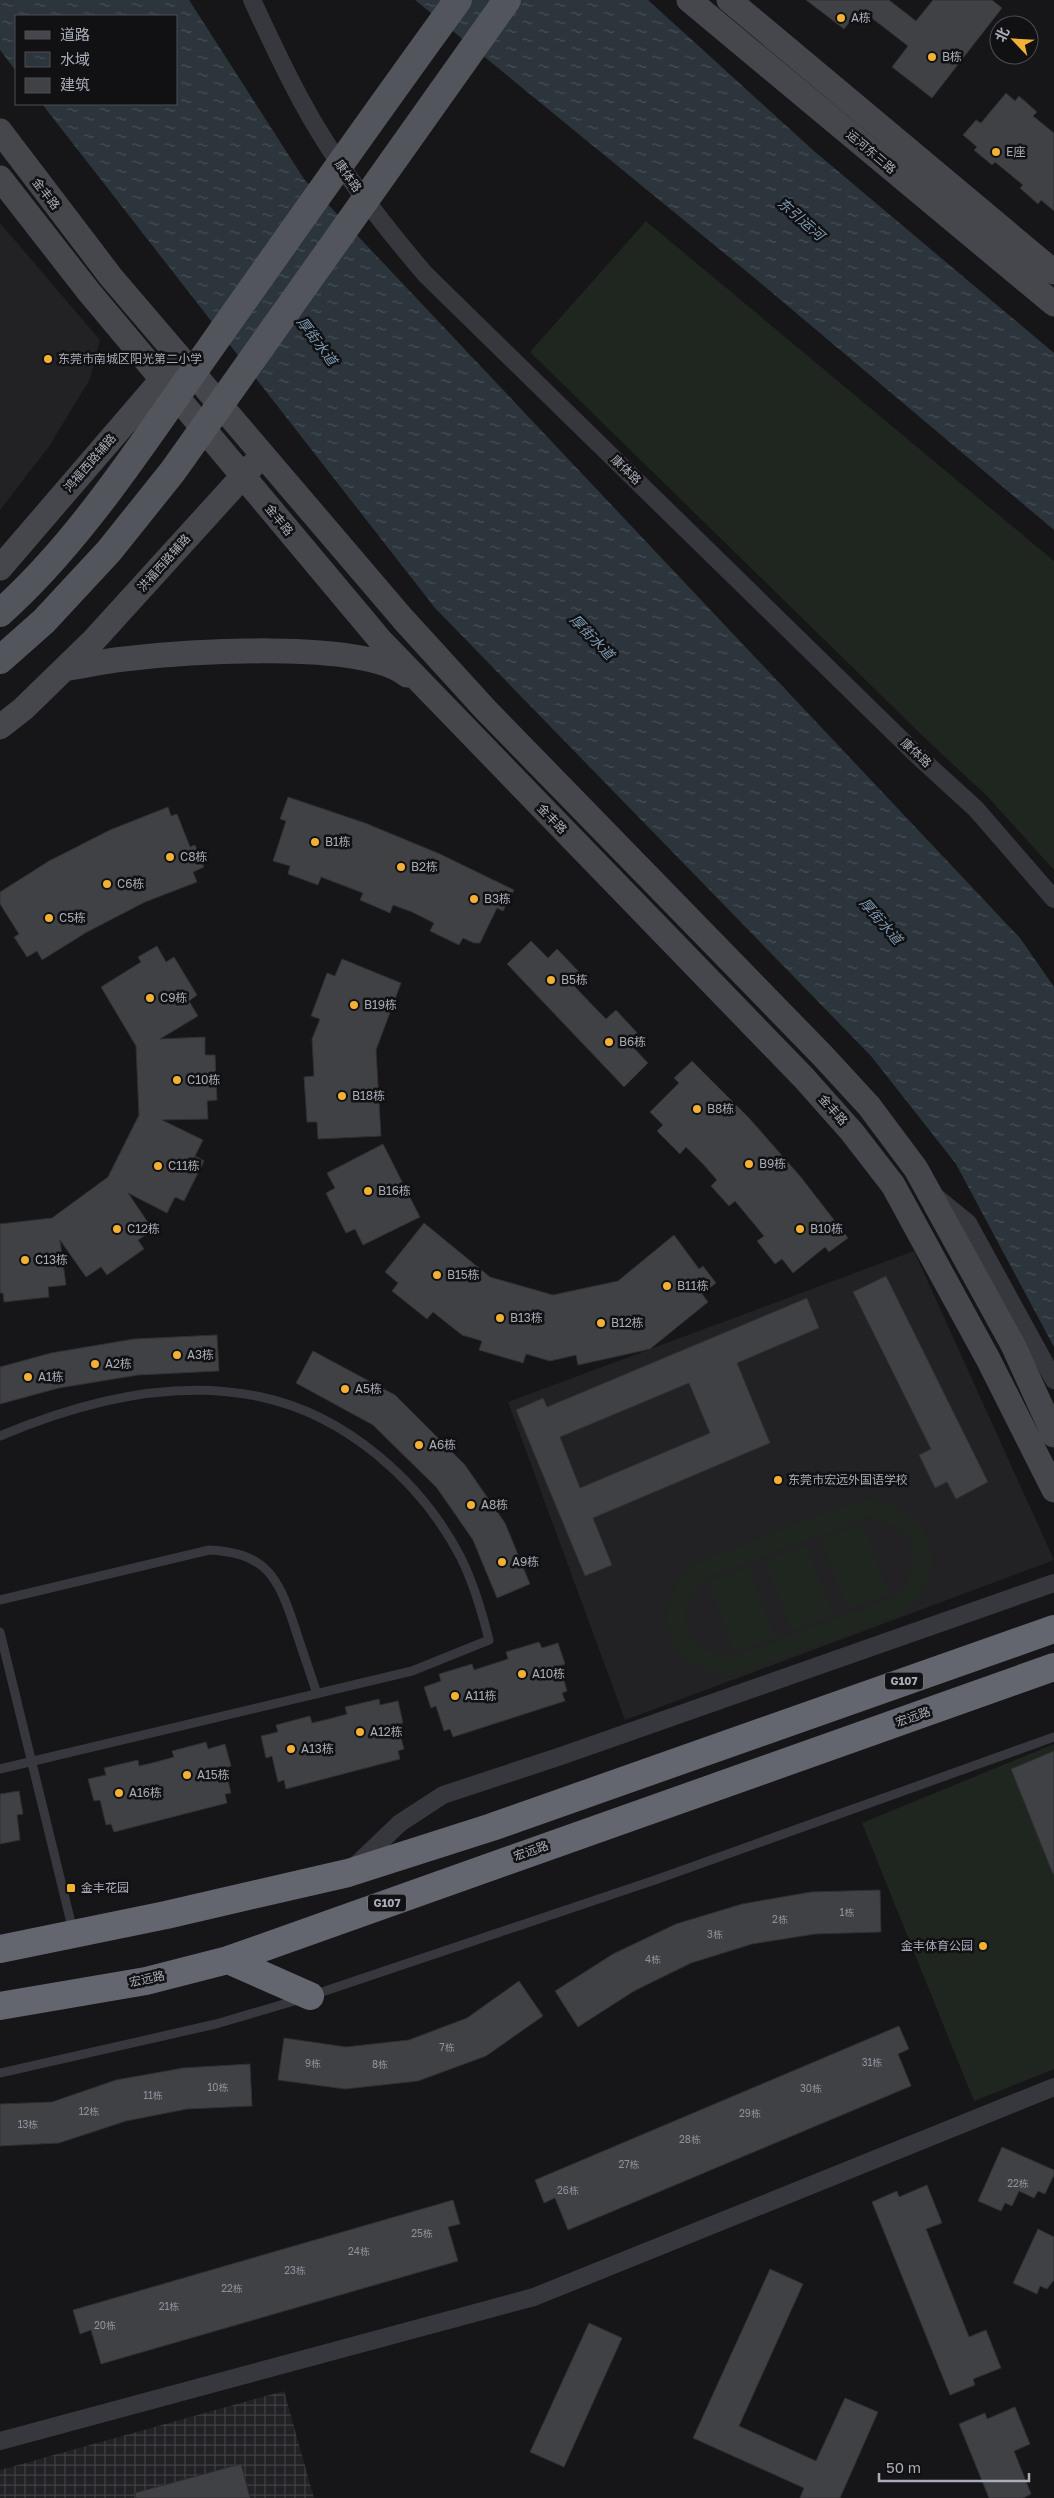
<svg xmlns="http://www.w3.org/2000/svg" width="1054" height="2498" viewBox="0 0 1054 2498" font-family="'Golos Text','Noto Sans SC',sans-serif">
<defs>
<pattern id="industrial-grid" width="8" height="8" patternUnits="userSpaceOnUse" patternTransform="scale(1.25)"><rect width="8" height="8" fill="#222225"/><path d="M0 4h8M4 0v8" fill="none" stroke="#3f3f43"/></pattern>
<pattern id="water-ripples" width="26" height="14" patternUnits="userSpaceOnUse" patternTransform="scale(1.25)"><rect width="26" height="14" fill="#2c353c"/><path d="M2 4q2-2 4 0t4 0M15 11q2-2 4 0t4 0" fill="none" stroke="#485056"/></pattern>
</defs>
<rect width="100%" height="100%" fill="#161618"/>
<path fill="#222225" d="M0,223l100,117 -10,39 -42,69 -48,62z
M914,1251l140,309 -429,160 -117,-318z"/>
<path fill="url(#industrial-grid)" d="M284,2391l30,107h-314v-28z"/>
<path fill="#1e261f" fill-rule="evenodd" d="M646,221l408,340v309l-66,-73 -58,-54 -400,-391z
M865,1500c72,2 92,84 28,118l-159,58c-66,-3 -89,-67 -41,-112l158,-61zM867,1518c46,2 62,48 29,78l-164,61c-46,-1 -62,-47 -29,-78z
M863,1523l26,71 -42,15 -26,-70z
M807,1545l26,70 -42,16 -26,-71z
M749,1566l26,71 -41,15 -26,-70z
M1054,1744v325l-80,32 -112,-278z"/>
<path fill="url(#water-ripples)" d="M0,0h189l115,179 716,759 34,49v360l-98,-183 -85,-108 -436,-448 -393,-504h134v-88h-160v55l-16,-21z
M415,0h233l166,151 240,202v177l-297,-250z"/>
<path fill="#404145" stroke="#303034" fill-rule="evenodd" d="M806,0h83l27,21 17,-21h59l10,8 -70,90 -40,-31 16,-21 -48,-37 -16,20z
M1006,93l9,8 4,-5 18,16 -4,4 21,17v78l-13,-11 -3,4 -18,-16 3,-3 -28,-23 -3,3 -18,-15 3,-3 -14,-12 13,-15 5,3z
M288,797l77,26 75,31 74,36 -11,21 -6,-3 -17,35h-6l-11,-5 -4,7 -29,-14 4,-8 -22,-11 -19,-7 -3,8 -30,-13 3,-7 -42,-16 -3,8 -30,-11 2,-8 -17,-5 13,-40 -6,-2z
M168,807l3,9 6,-2 13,33 5,-2 9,22 -11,5 4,10 -52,20 -58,30 -45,28 -5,-9 -10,6 -13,-20 5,-3 -19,-30v-12l49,-31 61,-31z
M531,941l17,17 9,-9 26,27 -10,9 33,34 10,-9 25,27 -9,9 16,17 -24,24 -117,-123z
M157,946l9,16 8,-5 23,38 -8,6 9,15 -38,23 45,-2v18h10l2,45 -10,1 1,18 -46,1 41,20 -8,16 9,5 -20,40 -9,-4 -8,16 -39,-20 25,37 -15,10 6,9 -37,26 -6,-8 -15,10 -26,-37 6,45 -18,2 1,10 -45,5 -1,-9h-3v-69l52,-6 56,-41 31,-62 -3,-69 -35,-59 40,-25 -3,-5z
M342,959l59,24 -25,67 5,86 -63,3 -1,-17h-10l-3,-45 10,-1 -2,-37 8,-20 -9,-3 16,-43 8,3z
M692,1061l57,57 51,58 48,62 -19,14 -4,-5 -32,26 -11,-14 -7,5 -18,-23 7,-5 -29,-35 -6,5 -18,-20 6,-6 -14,-16 -17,-17 -6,7 -23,-23 6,-6 -13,-13 29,-29 -5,-5z
M383,1144l37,73 -57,28 -8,-16 -9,4 -20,-40 9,-5 -8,-15z
M424,1223l66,54 63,18 65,-14 56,-46 25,34 4,-3 13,17 -14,11 6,8 -58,47 -72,16 -2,-10 -26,6 -24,-7 -3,9 -44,-13 3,-9 -20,-6 -29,-23 -6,7 -35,-28 6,-8 -13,-11z
M886,1276l102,206 -32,17 -9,-17 -12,6 -16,-33 12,-6 -78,-157z
M807,1298l12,30 -82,35 33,80 -177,75 19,47 -27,11 -69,-166 27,-12 4,9zM689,1383l21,50 -130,55 -20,-51z
M217,1335l2,36 -81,4 -79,13 -59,16v-37l51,-14 83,-14z
M313,1351l82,44 70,70 40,58 25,61 -33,14 -24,-58 -36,-52 -64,-63 -77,-42z
M539,1642l3,6 16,-5 7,21 -5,2 7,25 -5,2 3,8 -112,36 -3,-8 -6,2 -8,-25 -5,2 -7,-21 17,-6 -2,-7 33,-10 2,6 34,-11 -2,-7z
M379,1699l1,6 18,-4 5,22 -6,1 7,25 -6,2 2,8 -114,30 -2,-9 -6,2 -6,-26 -6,2 -5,-22 17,-4 -2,-7 34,-9 2,7 17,-4 18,-5 -2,-7z
M206,1742l2,7 17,-5 6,22 -6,2 6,25 -6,1 2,9 -113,29 -3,-8 -5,1 -6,-25 -6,1 -6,-22 18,-4 -2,-7 34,-8 1,6 17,-4 18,-5 -2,-6z
M1054,1751v123h-1l-42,-105z
M19,1791l4,23 -6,1 3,25 -20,4v-50z
M880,1890l1,42 -66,2 -63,10 -61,19 -57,28 -56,36 -23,-36 58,-37 63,-30 66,-20 69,-12z
M519,1981l24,35 -57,40 -68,25 -73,8 -67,-9 6,-42 62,9 63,-7 58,-22z
M899,2026l10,23 -11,5 13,32 -343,144 -13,-32 -11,5 -9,-23z
M250,2064l2,42 -65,3 -61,12 -67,22 -59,3v-42l52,-2 64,-22 67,-12z
M1002,2147l52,23v5l-9,19 -7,-3 -4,7 -15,-7 -7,15 -7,-3 -4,8 -23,-10z
M927,2185l15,38 -16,6 43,108 17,-7 15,38 -28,11 2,6 -25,10 -78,-193 25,-11 2,6z
M453,2200l7,24 -12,3 10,34 -357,103 -10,-34 -11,4 -7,-24z
M1038,2229l16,8v43l-7,9 -7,-3 -3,8 -24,-11z
M770,2269l33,15 -64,142 77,35 29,-63 33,14 -38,86h-40l4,-10 -111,-50z
M589,2323l33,15 -58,129 -34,-15z
M1015,2407l15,37 -16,7 17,43 -8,4h-34l-30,-74 26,-11 2,6z
M241,2464l9,34h-114l-1,-5z"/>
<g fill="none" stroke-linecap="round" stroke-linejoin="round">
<path stroke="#37383d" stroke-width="9" d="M0,1436c80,-34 174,-58 261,-39 85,18 161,85 200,161 13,26 21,54 28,82l-77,31 -412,98
M0,1600l209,-50c58,3 69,27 86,78 7,22 15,44 22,66
M0,1632l73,299
M313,1995l342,-115 399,-143
M0,2073l216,-49 85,-25"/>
<path stroke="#37383d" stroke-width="18" d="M252,0c24,51 47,102 78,149 28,44 61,85 95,125l493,482 58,53 78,90
M936,1197l32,26 86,157
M354,1867l46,-44 43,-28 118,-39 493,-173
M0,2441l534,-144 520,-210"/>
<path stroke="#45474d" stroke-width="25" d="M689,0l365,304
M729,0l325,272
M0,131l111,146 292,342 82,90 337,346 47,51 47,63 97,176 41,90
M0,178l89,114 292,349 423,437 48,54 41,53 95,174 66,131
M0,568l172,-200
M64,669c20,-3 40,-8 60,-10 61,-7 236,-20 283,16
M0,727l23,-18 71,-69 159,-175"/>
<path stroke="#63666e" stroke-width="28" d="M0,1949l166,-34 182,-42 144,-46 562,-198
M228,1960l82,36
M0,2006l146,-25 82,-21 826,-293"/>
<path stroke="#53555c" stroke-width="28" d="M0,613c80,-71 144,-172 206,-259 83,-118 167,-237 252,-354
M0,660l44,-39 65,-70 64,-80 334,-471"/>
</g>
<g fill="#f2b134" stroke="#111113" stroke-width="2">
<circle cx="841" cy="18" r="5"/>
<circle cx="932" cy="57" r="5"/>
<circle cx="996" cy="152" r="5"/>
<circle cx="48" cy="359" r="5"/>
<circle cx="315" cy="842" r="5"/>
<circle cx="170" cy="857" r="5"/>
<circle cx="401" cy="867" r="5"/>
<circle cx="107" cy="884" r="5"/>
<circle cx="474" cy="899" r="5"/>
<circle cx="49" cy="918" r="5"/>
<circle cx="551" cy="980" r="5"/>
<circle cx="150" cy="998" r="5"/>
<circle cx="354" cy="1005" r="5"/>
<circle cx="609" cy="1042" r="5"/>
<circle cx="177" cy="1080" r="5"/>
<circle cx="342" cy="1096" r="5"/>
<circle cx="697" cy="1109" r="5"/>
<circle cx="749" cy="1164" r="5"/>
<circle cx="158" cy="1166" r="5"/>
<circle cx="368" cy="1191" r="5"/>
<circle cx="117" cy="1229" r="5"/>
<circle cx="800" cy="1229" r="5"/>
<circle cx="25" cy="1260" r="5"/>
<circle cx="437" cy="1275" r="5"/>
<circle cx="667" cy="1286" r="5"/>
<circle cx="500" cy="1318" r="5"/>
<circle cx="601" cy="1323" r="5"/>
<circle cx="177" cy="1355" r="5"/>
<circle cx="95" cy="1364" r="5"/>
<circle cx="28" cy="1377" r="5"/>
<circle cx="345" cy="1389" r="5"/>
<circle cx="419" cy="1445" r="5"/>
<circle cx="778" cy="1480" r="5"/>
<circle cx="471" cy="1505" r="5"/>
<circle cx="502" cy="1562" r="5"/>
<circle cx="522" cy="1674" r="5"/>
<circle cx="455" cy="1696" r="5"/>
<circle cx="360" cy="1732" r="5"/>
<circle cx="291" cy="1749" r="5"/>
<circle cx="187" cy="1775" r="5"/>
<circle cx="119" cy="1793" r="5"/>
<rect x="66" y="1883" width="10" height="10" rx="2.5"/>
<circle cx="983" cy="1946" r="5"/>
</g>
<g text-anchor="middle" stroke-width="5" stroke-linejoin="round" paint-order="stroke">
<g font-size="10" fill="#8e929b">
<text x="847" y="1916">1栋</text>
<text x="780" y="1923">2栋</text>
<text x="715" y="1938">3栋</text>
<text x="653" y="1963">4栋</text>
<text x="447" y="2051">7栋</text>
<text x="872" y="2066">31栋</text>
<text x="313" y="2067">9栋</text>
<text x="380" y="2068">8栋</text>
<text x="218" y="2091">10栋</text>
<text x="811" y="2092">30栋</text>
<text x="153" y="2099">11栋</text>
<text x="89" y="2115">12栋</text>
<text x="750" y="2117">29栋</text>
<text x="28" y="2128">13栋</text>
<text x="690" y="2143">28栋</text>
<text x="629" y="2168">27栋</text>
<text x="1018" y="2187">22栋</text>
<text x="568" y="2194">26栋</text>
<text x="422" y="2237">25栋</text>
<text x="359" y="2255">24栋</text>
<text x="295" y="2274">23栋</text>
<text x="232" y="2292">22栋</text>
<text x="169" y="2310">21栋</text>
<text x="105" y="2329">20栋</text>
</g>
<g fill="#111113" stroke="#7b7e86" stroke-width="1">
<rect x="885" y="1672.5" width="38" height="17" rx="4"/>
<rect x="368" y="1894.5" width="38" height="17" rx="4"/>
</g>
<g font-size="11" font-weight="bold" fill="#a8adb8">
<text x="904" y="1685">G107</text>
<text x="387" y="1907">G107</text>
</g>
<g font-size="12" fill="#a8adb8" stroke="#111113" text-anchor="start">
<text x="851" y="22">A栋</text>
<text x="942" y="61">B栋</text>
<text x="1006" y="156">E座</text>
<text x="58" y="363">东莞市南城区阳光第二小学</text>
<text x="325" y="846">B1栋</text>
<text x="180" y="861">C8栋</text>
<text x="411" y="871">B2栋</text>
<text x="117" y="888">C6栋</text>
<text x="484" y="903">B3栋</text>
<text x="59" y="922">C5栋</text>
<text x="561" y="984">B5栋</text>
<text x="160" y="1002">C9栋</text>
<text x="364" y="1009">B19栋</text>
<text x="619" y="1046">B6栋</text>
<text x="187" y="1084">C10栋</text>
<text x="352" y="1100">B18栋</text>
<text x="707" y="1113">B8栋</text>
<text x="759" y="1168">B9栋</text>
<text x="168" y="1170">C11栋</text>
<text x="378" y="1195">B16栋</text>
<text x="127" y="1233">C12栋</text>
<text x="810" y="1233">B10栋</text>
<text x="35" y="1264">C13栋</text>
<text x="447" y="1279">B15栋</text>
<text x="677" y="1290">B11栋</text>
<text x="510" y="1322">B13栋</text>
<text x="611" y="1327">B12栋</text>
<text x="187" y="1359">A3栋</text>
<text x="105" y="1368">A2栋</text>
<text x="38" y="1381">A1栋</text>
<text x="355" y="1393">A5栋</text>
<text x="429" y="1449">A6栋</text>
<text x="788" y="1484">东莞市宏远外国语学校</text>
<text x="481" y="1509">A8栋</text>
<text x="512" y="1566">A9栋</text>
<text x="532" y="1678">A10栋</text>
<text x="465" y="1700">A11栋</text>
<text x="370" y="1736">A12栋</text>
<text x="301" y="1753">A13栋</text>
<text x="197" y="1779">A15栋</text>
<text x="129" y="1797">A16栋</text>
<text x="81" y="1892">金丰花园</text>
<text x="973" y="1950" text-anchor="end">金丰体育公园</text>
</g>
<g font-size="12" fill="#a8adb8" stroke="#111113">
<text transform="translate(871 152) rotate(40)" y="4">运河东三路</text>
<text transform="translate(348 176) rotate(55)" y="4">康体路</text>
<text transform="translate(46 194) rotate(52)" y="4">金丰路</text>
<text transform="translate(90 463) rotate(-49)" y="4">鸿福西路辅路</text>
<text transform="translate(626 470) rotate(44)" y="4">康体路</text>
<text transform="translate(279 520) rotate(51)" y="4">金丰路</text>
<text transform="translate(164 563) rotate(-48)" y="4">洪福西路辅路</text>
<text transform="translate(916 753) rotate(43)" y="4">康体路</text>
<text transform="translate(552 819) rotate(46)" y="4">金丰路</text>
<text transform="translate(833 1110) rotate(48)" y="4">金丰路</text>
<text transform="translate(913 1717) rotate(-19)" y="4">宏远路</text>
<text transform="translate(531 1851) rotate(-19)" y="4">宏远路</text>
<text transform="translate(147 1979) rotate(-12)" y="4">宏远路</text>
</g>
<g font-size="14" font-style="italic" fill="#7f9bb3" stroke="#111113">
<text transform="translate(801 219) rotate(41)" y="5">东引运河</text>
<text transform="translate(317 341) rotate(53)" y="5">厚街水道</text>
<text transform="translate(592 637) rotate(46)" y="5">厚街水道</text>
<text transform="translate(881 921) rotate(49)" y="5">厚街水道</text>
</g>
</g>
<rect x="15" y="15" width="162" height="90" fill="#111113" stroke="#4d4f55"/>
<rect x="25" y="31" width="25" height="8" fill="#45474d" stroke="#4d4f55"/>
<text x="60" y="40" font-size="15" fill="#a8adb8">道路</text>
<rect x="25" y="52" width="25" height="15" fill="url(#water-ripples)" stroke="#4d4f55"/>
<text x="60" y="65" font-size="15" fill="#a8adb8">水域</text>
<rect x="25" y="78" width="25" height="15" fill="#404145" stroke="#4d4f55"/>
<text x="60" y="90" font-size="15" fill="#a8adb8">建筑</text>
<g transform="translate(1014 40) rotate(295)"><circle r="24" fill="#111113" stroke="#4d4f55"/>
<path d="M0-4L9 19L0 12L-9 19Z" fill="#f2b134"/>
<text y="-8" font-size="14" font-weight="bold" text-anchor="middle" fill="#a8adb8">北</text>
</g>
<path d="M879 2473v8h150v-8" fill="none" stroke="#a8adb8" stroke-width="2.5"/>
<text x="886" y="2473" font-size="15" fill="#a8adb8" stroke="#111113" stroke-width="4" paint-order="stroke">50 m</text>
</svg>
